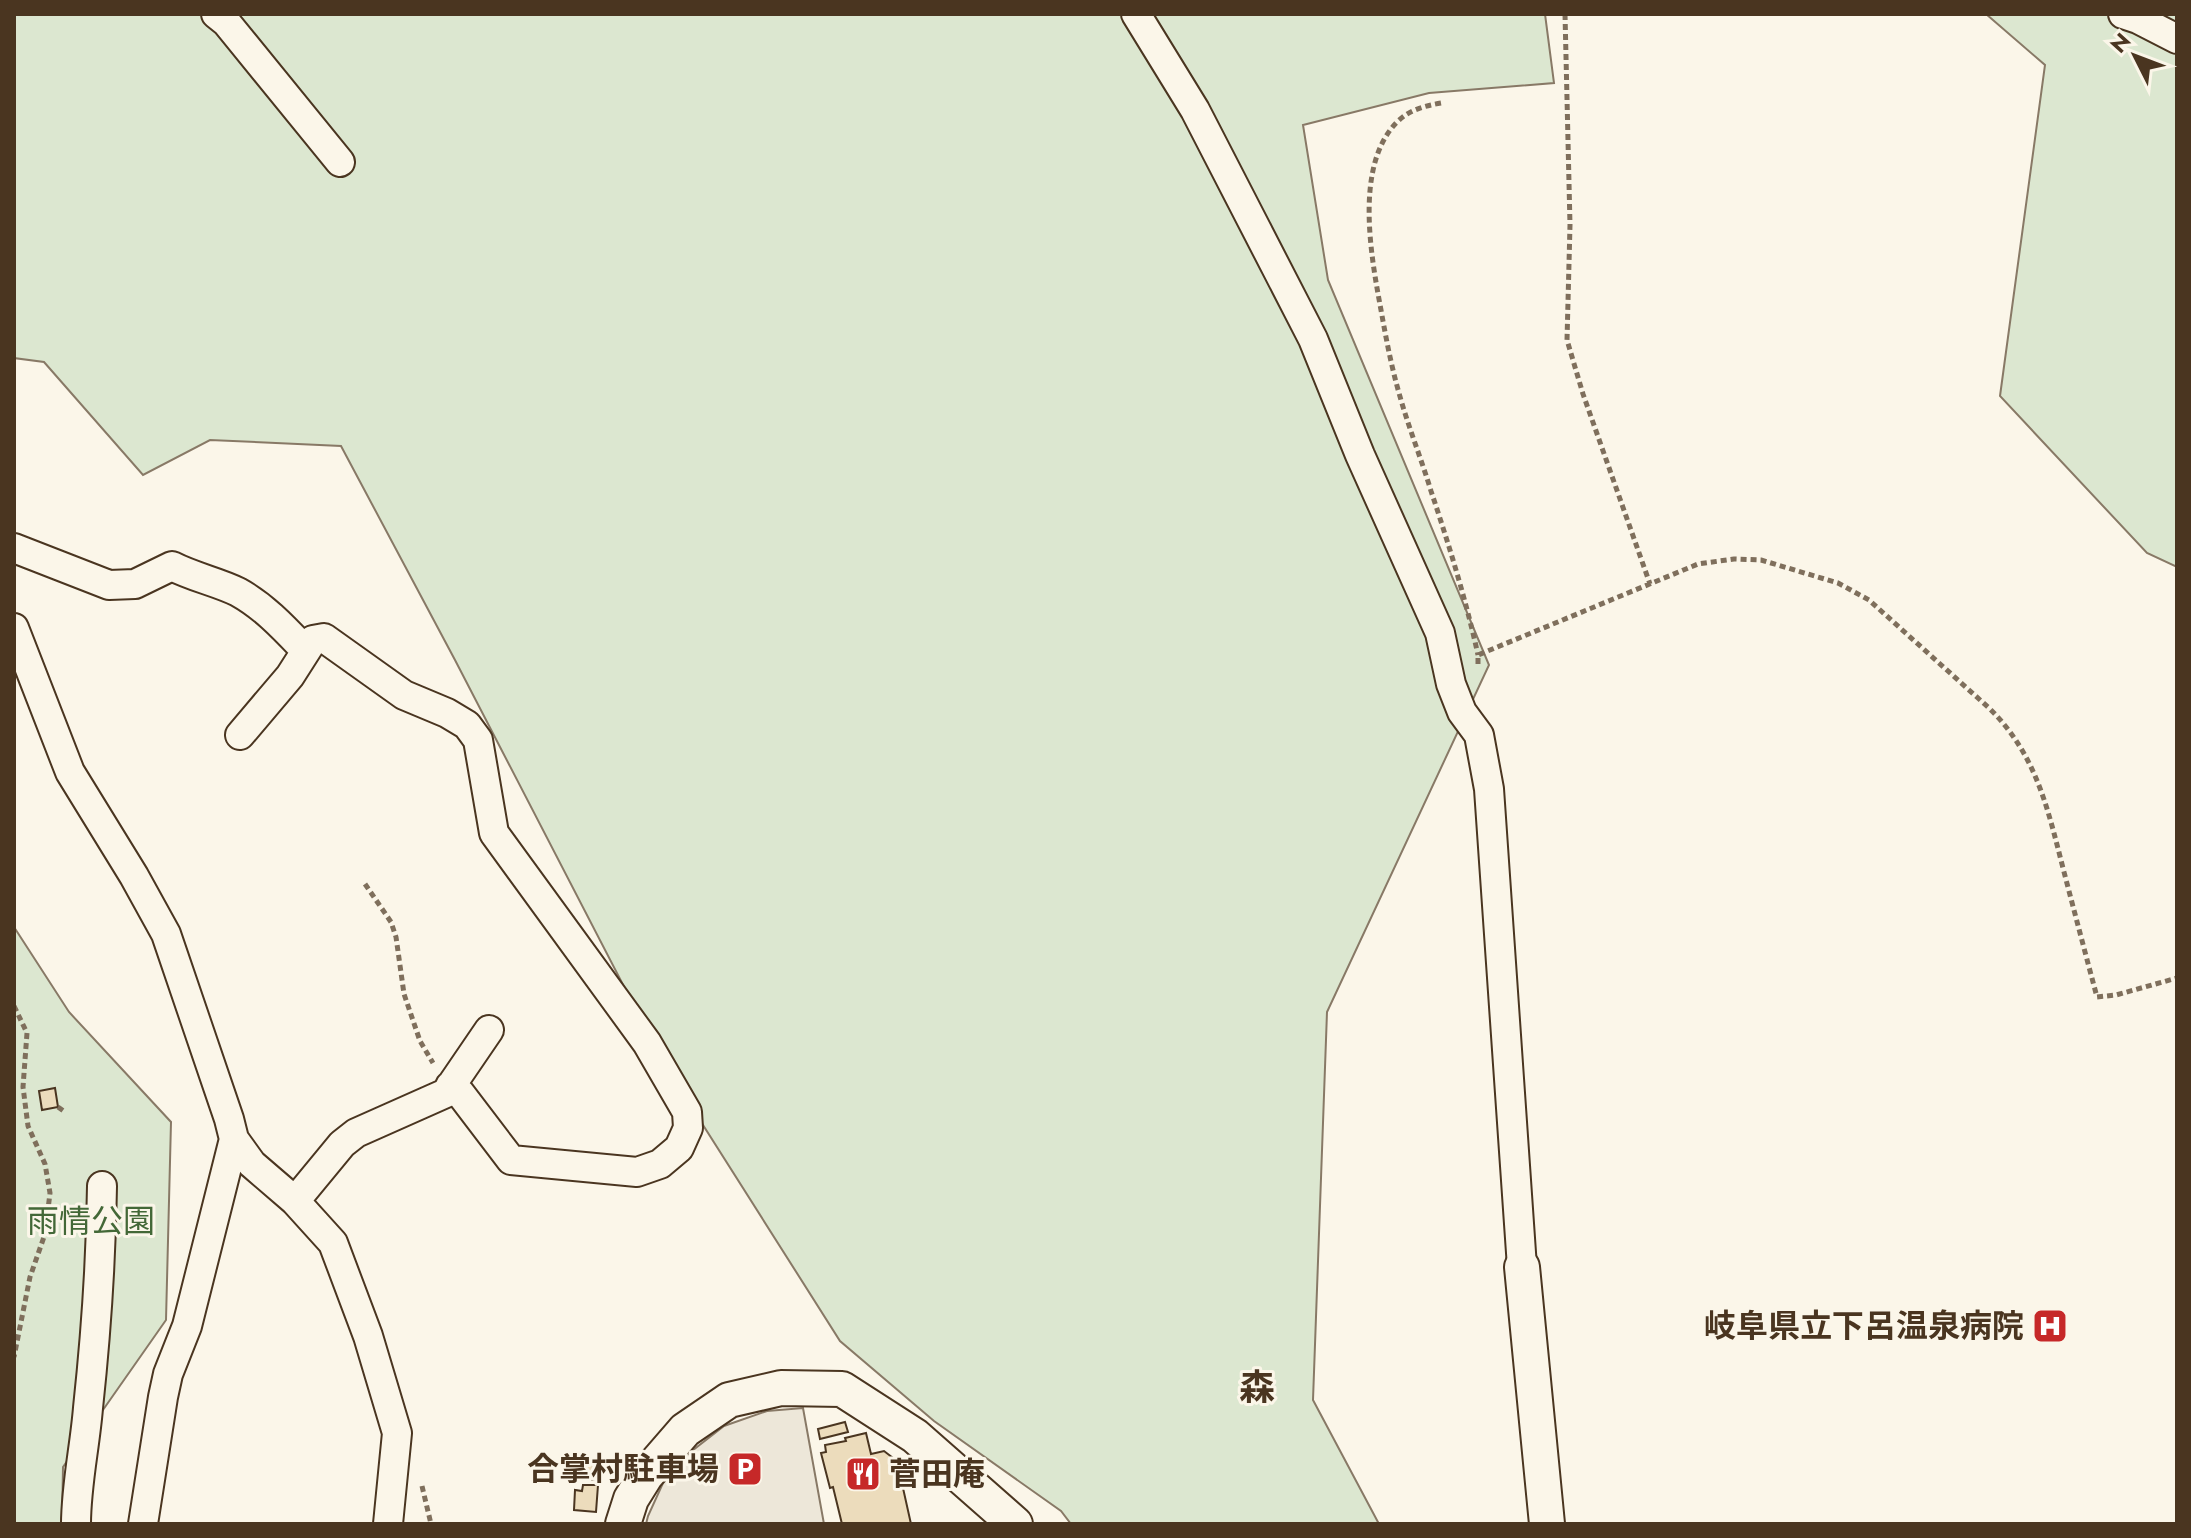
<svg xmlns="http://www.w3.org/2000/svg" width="2191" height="1538" viewBox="0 0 2191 1538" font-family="Jost,'Noto Sans JP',sans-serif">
<rect width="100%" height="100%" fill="#fbf6e9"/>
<path fill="#dce7d0" stroke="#887966" stroke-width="2" d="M14,14h1531l9,69 -125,10 -126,32 25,155 161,385 -162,347 -14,388 66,124h-308l-10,-13 -127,-90 -94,-80 -177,-279 -208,-402 -114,-214 -131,-6 -67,35 -99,-113 -30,-4z
M1986,14h191v553l-30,-14 -147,-157 45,-331z
M14,927l55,85 102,110 -5,198 -103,147 -1,57h-48z"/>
<path fill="#ede7d9" stroke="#887966" stroke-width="2" d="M803,1408l21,116h-178l2,-8 15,-33 25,-29 36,-28 43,-15z"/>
<path fill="#ecdcbc" stroke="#4a3520" stroke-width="2" d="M55,1088l3,19 -16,3 -3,-19z
M845,1422l3,10 -28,7 -2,-10z
M866,1433l5,21 13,-3 13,10 14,63h-69l-9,-37 -3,1 -9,-35 5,-1 -1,-7 21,-4 -1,-3z
M580,1464l22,1 -1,15 -22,-1z
M583,1485h15l-2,27 -22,-2 1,-20 7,1z"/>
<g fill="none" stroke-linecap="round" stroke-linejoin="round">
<defs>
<path id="minor" d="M216,14l10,8 114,140
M1136,14l59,96 118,229 47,116 80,178 11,51 11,28 17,23 10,54 33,478
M2123,14l15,5 39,20
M14,548l95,37 26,-1 37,-18c21,11 46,16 66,26 27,15 47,37 68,59
M14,628l56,144 64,104 32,58 63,185 5,20 18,25 43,37 38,42 35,93 29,97 -9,91
M240,735l50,-59 23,-36 11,-2 80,57 43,18 20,12 11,15 16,93 153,210 40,69 1,16 -9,20 -19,16 -23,8 -126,-12 -51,-67 -10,-7
M295,1201l47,-57 14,-11 90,-40 43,-63
M76,1524c0,-39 9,-78 12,-116 8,-74 13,-148 14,-222
M143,1524l20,-127 5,-23 19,-48 47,-187"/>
<path id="tertiary" d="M1522,1267l25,257
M623,1524l8,-25 15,-24 39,-45 44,-30 52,-12 61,1 73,47 100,88"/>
</defs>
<use href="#minor" stroke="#4a3520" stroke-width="32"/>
<use href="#tertiary" stroke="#4a3520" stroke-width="38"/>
<path stroke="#7f6f5c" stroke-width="5" stroke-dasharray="6 4" stroke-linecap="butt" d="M1565,14l5,211 -3,115 16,54 67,190
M1441,103c-17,3 -32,7 -44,19 -43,44 -26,134 -16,188 5,28 10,55 18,83 9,33 22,65 32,98 18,54 35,109 47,164
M1478,664v-9l220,-91 36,-5 27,1 77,23 31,17 120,108c48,47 59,102 75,164 11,42 22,84 33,125l19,-2 61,-17
M365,884l26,38 5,15 8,57 16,47 13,22
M14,1006l13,27 -4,54 5,39 17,38 5,29 -5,41 -15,43 -16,80
M58,1107l7,5
M422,1486l9,38"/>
<use href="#minor" stroke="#fbf6e9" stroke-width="28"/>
<use href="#tertiary" stroke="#fbf6e9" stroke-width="34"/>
</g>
<defs>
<symbol id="hospital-square" viewBox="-11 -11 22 22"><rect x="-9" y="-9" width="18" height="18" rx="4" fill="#c62828" stroke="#fbf6e9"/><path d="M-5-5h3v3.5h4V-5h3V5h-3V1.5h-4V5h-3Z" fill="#fff"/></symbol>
<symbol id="parking-square" viewBox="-11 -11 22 22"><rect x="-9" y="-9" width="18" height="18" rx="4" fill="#c62828" stroke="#fbf6e9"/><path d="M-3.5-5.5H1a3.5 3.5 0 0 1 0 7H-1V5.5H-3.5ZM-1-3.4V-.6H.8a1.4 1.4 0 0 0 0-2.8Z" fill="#fff"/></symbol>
<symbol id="restaurant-square" viewBox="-11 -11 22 22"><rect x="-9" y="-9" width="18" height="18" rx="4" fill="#c62828" stroke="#fbf6e9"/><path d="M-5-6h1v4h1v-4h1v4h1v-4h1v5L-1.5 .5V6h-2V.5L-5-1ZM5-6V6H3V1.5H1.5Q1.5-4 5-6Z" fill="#fff"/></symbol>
</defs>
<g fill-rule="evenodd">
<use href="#hospital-square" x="2030" y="1306" width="40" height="40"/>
<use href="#parking-square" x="725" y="1449" width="40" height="40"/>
<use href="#restaurant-square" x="843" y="1454" width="40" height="40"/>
</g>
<g text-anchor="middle" stroke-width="6" stroke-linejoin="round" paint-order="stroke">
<g font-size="32" fill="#436837" stroke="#fbf6e9">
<text x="91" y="1232">雨情公園</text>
</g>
<g font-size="32" font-weight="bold" fill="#4a3520" stroke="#fbf6e9" text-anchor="end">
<text x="2024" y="1337">岐阜県立下呂温泉病院</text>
<text x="719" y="1480">合掌村駐車場</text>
<text x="889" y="1485" text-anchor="start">菅田庵</text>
</g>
<g font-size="36" font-weight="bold" fill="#4a3520" stroke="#fbf6e9">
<text x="1257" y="1400">森</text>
</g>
</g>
<rect width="2191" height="1538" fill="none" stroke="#4a3520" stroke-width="32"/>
<g transform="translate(2135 56) rotate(312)" stroke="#fbf6e9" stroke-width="6" paint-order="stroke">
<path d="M0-6L14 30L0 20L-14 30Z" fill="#4a3520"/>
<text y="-12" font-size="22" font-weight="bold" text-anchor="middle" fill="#4a3520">N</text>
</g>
</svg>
